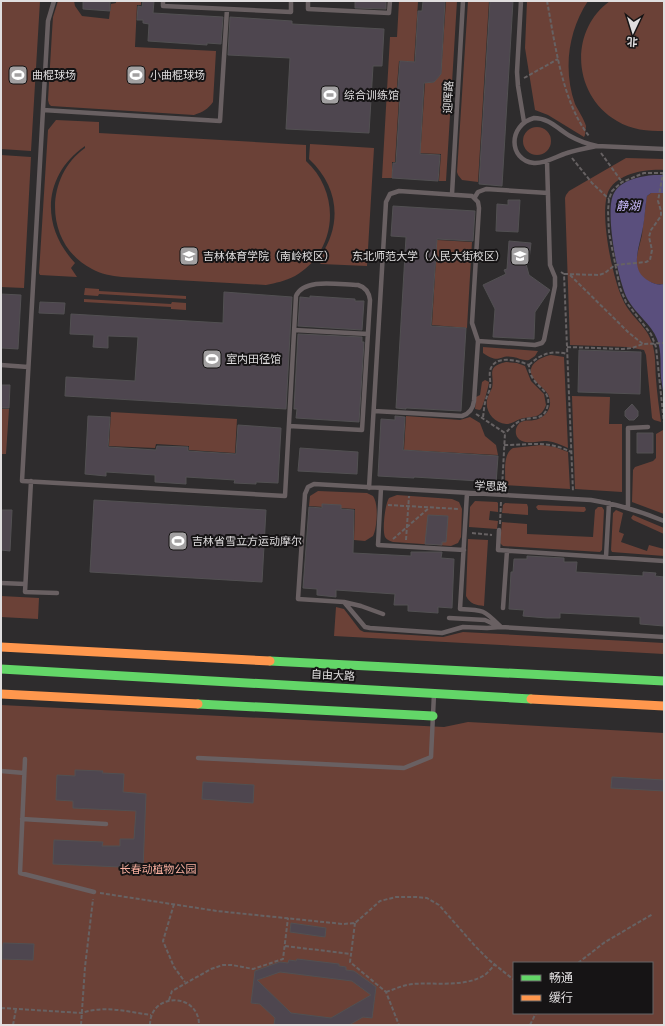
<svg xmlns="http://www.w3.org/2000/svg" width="665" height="1026" viewBox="0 0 665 1026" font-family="'Public Sans','Noto Sans SC',sans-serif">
<rect width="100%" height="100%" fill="#2e2c2d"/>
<path fill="#6b4137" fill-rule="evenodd" d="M1,1h39l-9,150 -30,-2z
M58,1h16l1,5 7,10 27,3 2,-15 5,-1v-2h25v4h-4l-2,42 81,4 -3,51c-5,7 -10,10 -19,13l-143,-9 -2,-2 -1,-4 4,-68 1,-15z
M399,1l19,1 -4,60 -15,-1 -3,37h3l-4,64h-3v16h-10l8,-141h7z
M446,1h11l-11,180h-7l2,-27 -25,-1 1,-9 4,-1 4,-60 9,-1 7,-8z
M468,1h21l-11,181 -16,-2 -4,-5 -1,-3z
M527,1h61c-20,30 -25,69 -13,103 3,6 9,15 11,22 0,2 -1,6 -1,9l-1,2 -36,-22 -13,-5 -10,-62z
M610,1h54v130c-16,0 -33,-1 -47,-10 -44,-25 -49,-90 -7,-120z
M56,120l43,2v11l207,12v16c35,32 32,90 -11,115 -10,5 -19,7 -29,9l-144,-8c-11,-1 -21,-3 -30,-8 -47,-24 -49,-91 -7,-121v-2c-42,29 -45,80 -10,117l-4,5 6,9 -37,-2 -1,-2 9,-143z
M523 141a14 14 0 1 1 28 0a14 14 0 1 1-28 0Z
M310,144l64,4 -7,118 -46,-2 -4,-3c26,-34 23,-73 -8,-102z
M1,155l30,2 -7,131 -23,-1z
M626,158l38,1v11c-18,-1 -45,3 -55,20 -11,21 4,90 14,110 7,16 24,26 29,43 4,11 3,24 4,36 1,14 3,29 5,43l-7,-2 -2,-2 -6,-63 -2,-5 -17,-3 -57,-2 -5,-147 1,-3 3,-4z
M651,193h13v91h-1c-7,1 -12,-1 -18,-5 -15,-11 -6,-29 -3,-44 1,-11 3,-23 4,-34l1,-5z
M437,240l35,2 -5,86 -35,-3z
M85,288l14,1v2l87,5v3l-87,-5 -1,2 -14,-1z
M84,299l87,5 1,-2 14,1v7l-15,-1v-2l-87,-5z
M483,347l55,4 -3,5 -6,4c-6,1 -10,-2 -16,-3 -14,-3 -13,8 -30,-4z
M551,355l13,2 4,91c-7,-3 -13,-6 -21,-7 -8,-1 -23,5 -29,-3 -5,-6 -1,-16 6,-17 3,-1 7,0 10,-1 8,-1 15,-7 16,-16 1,-13 -10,-16 -16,-25 -10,-13 6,-22 17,-24z
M506,362l11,1 8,3 6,15 13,13 2,11c-5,13 -11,11 -22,13 -7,1 -11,6 -18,6 -12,-1 -21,-12 -19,-24 1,-4 3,-8 5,-12 3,-14 -7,-21 14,-26z
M485,380l4,2c0,3 -6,25 -8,27 -2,2 -3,0 -6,0l1,-12 4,-2 2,-13z
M572,396l38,1 -1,27h13v68l-47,-3z
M1,409h8l-3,45h-5z
M111,412l126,7 -2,34 -46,-3v-4l-33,-2 -1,4 -46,-2z
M406,416l54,4 10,-3 10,6 5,13 11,9 2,10 -94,-5z
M663,430l1,3v81l-32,-12 1,-32 2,-3 18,-6 3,-3v-24z
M541,445l14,2 13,5 2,37 -65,-4c1,-10 -3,-31 8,-37z
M318,491l49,2 6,3c6,8 4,32 0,40l-8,5 -11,-1 1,-31 -46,-3 1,-10z
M397,495l55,4 7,3 3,7 -1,28 -3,6 -7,3 -58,-4c-3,-1 -6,-2 -8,-5 -3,-7 0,-33 4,-39z
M475,501l22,1 1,1v9l-8,-1 -1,9 9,1 -1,8 -28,-2 1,-20z
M505,503l22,1 1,3v8l-26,-2 1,-8z
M538,505l47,2 1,3 -2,2 -46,-2 -2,-3z
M598,507h4l2,3 -2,40 -2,2 -97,-6 -3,-3 2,-21 25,2v10l66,3 2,-27z
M616,510l7,3 -4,19 5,2 -3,8 26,9 2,-6 15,4v7l-52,-4 -1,-2 2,-37z
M633,515l31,13v6l-31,-14 -2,-2z
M468,539l20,1 -4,66c-8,-1 -14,-2 -18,-10z
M1,596l38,2 -1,21 -37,-2z
M336,607l8,2 16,21 4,2 79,5 20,-5 201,11v11l-330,-18z
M1,705l443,22 24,-5 196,11v292h-663zM514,963h138v50h-138z"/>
<path fill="#5a4f7d" d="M654,175h10v18h-13l-4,3c-2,10 -2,21 -4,31 -3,19 -15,43 6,54 5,3 9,4 15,3v113c-1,-6 -2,-12 -3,-19 -1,-12 1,-27 -4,-39 -6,-15 -21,-25 -29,-39 -10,-17 -24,-90 -14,-107 7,-13 27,-17 40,-18z"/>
<path fill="#4e464f" stroke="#525052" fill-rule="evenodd" d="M83,1h27v10l-27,-2z
M143,1h11l-1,12 70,4 -2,27 -14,-1v2l-59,-4 1,-17 -6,-1v-3h-6l1,-14 4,1z
M355,1h31v8l-31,-1z
M423,1h22l-4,73 -7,8 -10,1 -4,71 20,1 -2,26 -46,-3 1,-15h3l4,-66h-3l3,-36 15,1 3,-51h4z
M490,1h23l-11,185 -23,-2z
M230,17l62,4v3l92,5 -2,37h-9l-4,67 -83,-4 4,-71 -62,-3z
M508,200h12l-2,32 -22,-1 1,-27 11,1z
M393,206l82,5 -2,30 -36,-2 -6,87 35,2 -5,83 -55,-3v1l-10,-1 10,-171 -15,-1z
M509,241l22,2 -2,17h-4l4,15 21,15 -15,22 -1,27 -41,-2 2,-28 -12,-24 23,-11 -2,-4 3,-1z
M224,292l68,5 -6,112 -221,-13 1,-19 69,4 3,-44 -30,-1v12l-15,-1 1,-12 -24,-1 1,-20 152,9z
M1,294l20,1 -3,54 -17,-1z
M310,296l45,3v2h9l-2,29 -64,-4 2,-29 10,1z
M40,302l25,1 -1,11 -25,-1z
M298,334l64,3v5h2l-5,80 -63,-4 1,-9h-3z
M579,350l62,2 -1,42 -62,-2z
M1,385h9l-1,23h-8z
M632,404l6,7v5l-4,4h-5l-4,-4v-5z
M88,416l22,1 -2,30 48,3 1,-4 31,1v4l48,3 2,-29 43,3 -3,55 -22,-1v2l-22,-1 1,-3 -49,-3v7l-31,-2v-7l-49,-3v4l-21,-2z
M395,416l10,1 -2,33 95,6 -2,28 -17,-1v-2l-65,-4v1l-36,-2 3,-57 14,1z
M637,433h16v20h-16z
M300,448l58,4 -1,22 -59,-3z
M94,500l172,10 -4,72 -172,-10z
M322,504l19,1v4l13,1 -1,43 58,3v-4h31l-1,6 13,1 -2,49 -14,-1v6l-30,-2v-6h-14l1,-11 -59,-4v7l-19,-2v-6l-14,-1 6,-81 13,1z
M1,510h11l-2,41 -9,-1z
M428,515l20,1 -2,26h-4v3l-17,-1z
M527,556l37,2v4h13l-1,10 67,4v-4l13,1 -1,3 9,1v49l-24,-2v-7l-80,-4v5h-13l-24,-2 1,-6 -15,-1 2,-37h2l1,-13h13z
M75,770l28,1 -1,2 22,1 -1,18 23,2 -3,74 -90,-4 1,-24 49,2 -1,4h18v-7h14l2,-28 -63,-3v-7l-17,-1 1,-25 18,1z
M612,777l52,3v11l-53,-3z
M203,782l51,3 -1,18 -51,-4z
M291,923l35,5 -1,9 -35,-5z
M3,943l31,1 -1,16 -31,-1z
M297,959l42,5v2l7,1v3l8,1 22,16 -4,31 -9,-1 -14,8h-75l1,-7 -15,-14 -9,-1 4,-32 25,-9 8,1 1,-3 7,1zM280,972l72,9 19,14 -40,23 -40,-5 -34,-33z"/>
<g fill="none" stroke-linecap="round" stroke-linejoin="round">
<path stroke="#676263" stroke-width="2" stroke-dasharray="4 2" stroke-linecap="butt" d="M547,1c8,42 15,101 42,135
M524,78l34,-19
M601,153l21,29
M572,158l20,25 17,16
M664,173h-20l-22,9 -10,9 -3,8 -1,12 1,22 11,55 6,14 25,32 5,13 8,76
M561,272l3,2 9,218
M564,274l35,1 6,-2 10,-8 31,-3 4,-2 2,-10 -3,-13 2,-7 10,-14v-5l-3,-10 5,-28
M570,275l58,57 15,12
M567,347l56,2 9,-1 11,-4 21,-1
M529,365c11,-11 23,-15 38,-11
M476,414l29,19 -3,55
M483,417c1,-6 1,-12 3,-18 1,-4 4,-8 4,-12 1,-5 -1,-11 0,-16 4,-17 27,-11 39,-6 0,21 22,23 19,39 -3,18 -15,12 -26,16 -7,3 -12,9 -17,13
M504,445c25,0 44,-5 67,7
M388,505l71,4
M500,524l1,-23
M472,533l20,2
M393,539l36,-31
M406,540l3,-44
M100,893l117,18 126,13 12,-1 7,-6 18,-16 16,-4h20l11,1 12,7 36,41 14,14 25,20
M174,904l-11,37 11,26 11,15
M355,923l-5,39 36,30 13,33
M285,946l66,8
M578,963l27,-21 48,-28
M386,992c9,-3 17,-7 27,-8 21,-2 54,4 73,-10 3,-3 6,-6 8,-9
M169,1000l3,-9 39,-22 12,-4h9l21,4 30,-10 5,-41
M1,1008l81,5c22,-8 47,-1 69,2
M13,1025l3,-16
M81,1025l4,-58 8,-68
M150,1025c0,-33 49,-33 49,0
M530,1025l6,-12"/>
<path stroke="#696062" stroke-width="4.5" d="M54,1l-6,20 -26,460 263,15 11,-200c8,-19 45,-11 62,-11 7,2 11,7 12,15l-8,130 -73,-4
M163,1v5l128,6v-11
M308,1v8l81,4 1,-12
M521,1l-4,71 1,14 6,36
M43,110l177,11 7,-112
M534,118c15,0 24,11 36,18 9,5 17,8 27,10 -10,2 -21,4 -30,7 -10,3 -22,11 -33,10 -26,-3 -26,-38 0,-45z
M597,146l67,3
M452,194l11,-193
M475,197l3,-5 8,-3 62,4
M294,330l74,4
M478,341l57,4 7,-2 2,-3 11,-54v-9l-5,-12 -3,-104
M1,365l27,2
M31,481l-6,111 32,1
M369,488l17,-286 4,-8 9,-3 73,5 6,6 1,6 -7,115 6,18 -4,60c-1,8 -5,13 -12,15l-88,-5
M381,488l-3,57 86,5
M467,493l-7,116c25,1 24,1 41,18
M628,507v-79l20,-1
M664,521c-24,-10 -48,-17 -73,-21l-277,-16 -6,3 -3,7 -7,105 46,3 21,25 5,1 72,5 21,-6 24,1 14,-1 163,10
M499,530l-1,20 166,11
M606,557l3,-54
M1,583l24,1
M344,602l17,4 22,8
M503,608l4,-57
M449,618l36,2 13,6
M198,758l206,10 27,-11 3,-63
M25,759l-5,114 74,19
M1,771l23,2
M22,819l84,5"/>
<path stroke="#63d668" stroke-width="9" d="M270,661l394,20
M1,669l530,30
M198,704l235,12"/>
<path stroke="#ff974d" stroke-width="9" d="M1,647l269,14
M1,694l197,10
M531,699l133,7"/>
</g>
<defs>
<symbol id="stadium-square" viewBox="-11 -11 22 22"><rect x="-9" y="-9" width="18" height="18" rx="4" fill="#a2a0a1" stroke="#161415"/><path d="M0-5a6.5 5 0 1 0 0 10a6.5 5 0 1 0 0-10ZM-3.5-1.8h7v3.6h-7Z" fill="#fff"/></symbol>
<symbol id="university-square" viewBox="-11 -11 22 22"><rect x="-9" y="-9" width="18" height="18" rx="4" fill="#a2a0a1" stroke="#161415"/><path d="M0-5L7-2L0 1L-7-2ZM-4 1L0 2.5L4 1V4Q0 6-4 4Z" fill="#fff"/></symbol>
</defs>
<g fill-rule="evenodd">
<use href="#stadium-square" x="7" y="64" width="22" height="22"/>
<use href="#stadium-square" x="125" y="64" width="22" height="22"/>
<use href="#stadium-square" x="319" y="84" width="22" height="22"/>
<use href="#university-square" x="178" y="245" width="22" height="22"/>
<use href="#university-square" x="509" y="245" width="22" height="22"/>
<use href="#stadium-square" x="201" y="348" width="22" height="22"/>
<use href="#stadium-square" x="167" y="530" width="22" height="22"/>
</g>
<g text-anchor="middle" stroke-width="4" stroke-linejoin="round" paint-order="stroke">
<g font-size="11" fill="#e0dedf" stroke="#161415" text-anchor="start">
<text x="32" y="79">曲棍球场</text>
<text x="150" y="79">小曲棍球场</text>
<text x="344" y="99">综合训练馆</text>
<text x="203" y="260">吉林体育学院（南岭校区）</text>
<text x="506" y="260" text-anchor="end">东北师范大学（人民大街校区）</text>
<text x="226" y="363">室内田径馆</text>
<text x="192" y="545">吉林省雪立方运动摩尔</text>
</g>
<g font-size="11" fill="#e0dedf" stroke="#161415">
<text transform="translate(448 97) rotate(-87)" y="4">迎晖路</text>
<text transform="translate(491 486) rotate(3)" y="4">学思路</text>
<text transform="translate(333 675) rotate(3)" y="4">自由大路</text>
</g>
<g font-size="11" fill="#f9af9f" stroke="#161415">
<text x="158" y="873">长春动植物公园</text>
</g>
<g font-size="12" font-style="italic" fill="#c7b9f9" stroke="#161415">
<text x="628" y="210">静湖</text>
</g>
</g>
<rect width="665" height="1026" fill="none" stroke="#e0dedf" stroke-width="4"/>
<rect x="513" y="962" width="140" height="52" fill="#161415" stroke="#676566"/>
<rect x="521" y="975" width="20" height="6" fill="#63d668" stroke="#676566"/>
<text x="549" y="982" font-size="12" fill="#e0dedf">畅通</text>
<rect x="521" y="995" width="20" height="6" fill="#ff974d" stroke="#676566"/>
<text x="549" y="1002" font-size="12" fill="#e0dedf">缓行</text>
<g transform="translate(633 32) rotate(184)" stroke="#161415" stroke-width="3" paint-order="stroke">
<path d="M0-3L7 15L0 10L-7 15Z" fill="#e0dedf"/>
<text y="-6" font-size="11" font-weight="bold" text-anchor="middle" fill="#e0dedf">北</text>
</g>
</svg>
